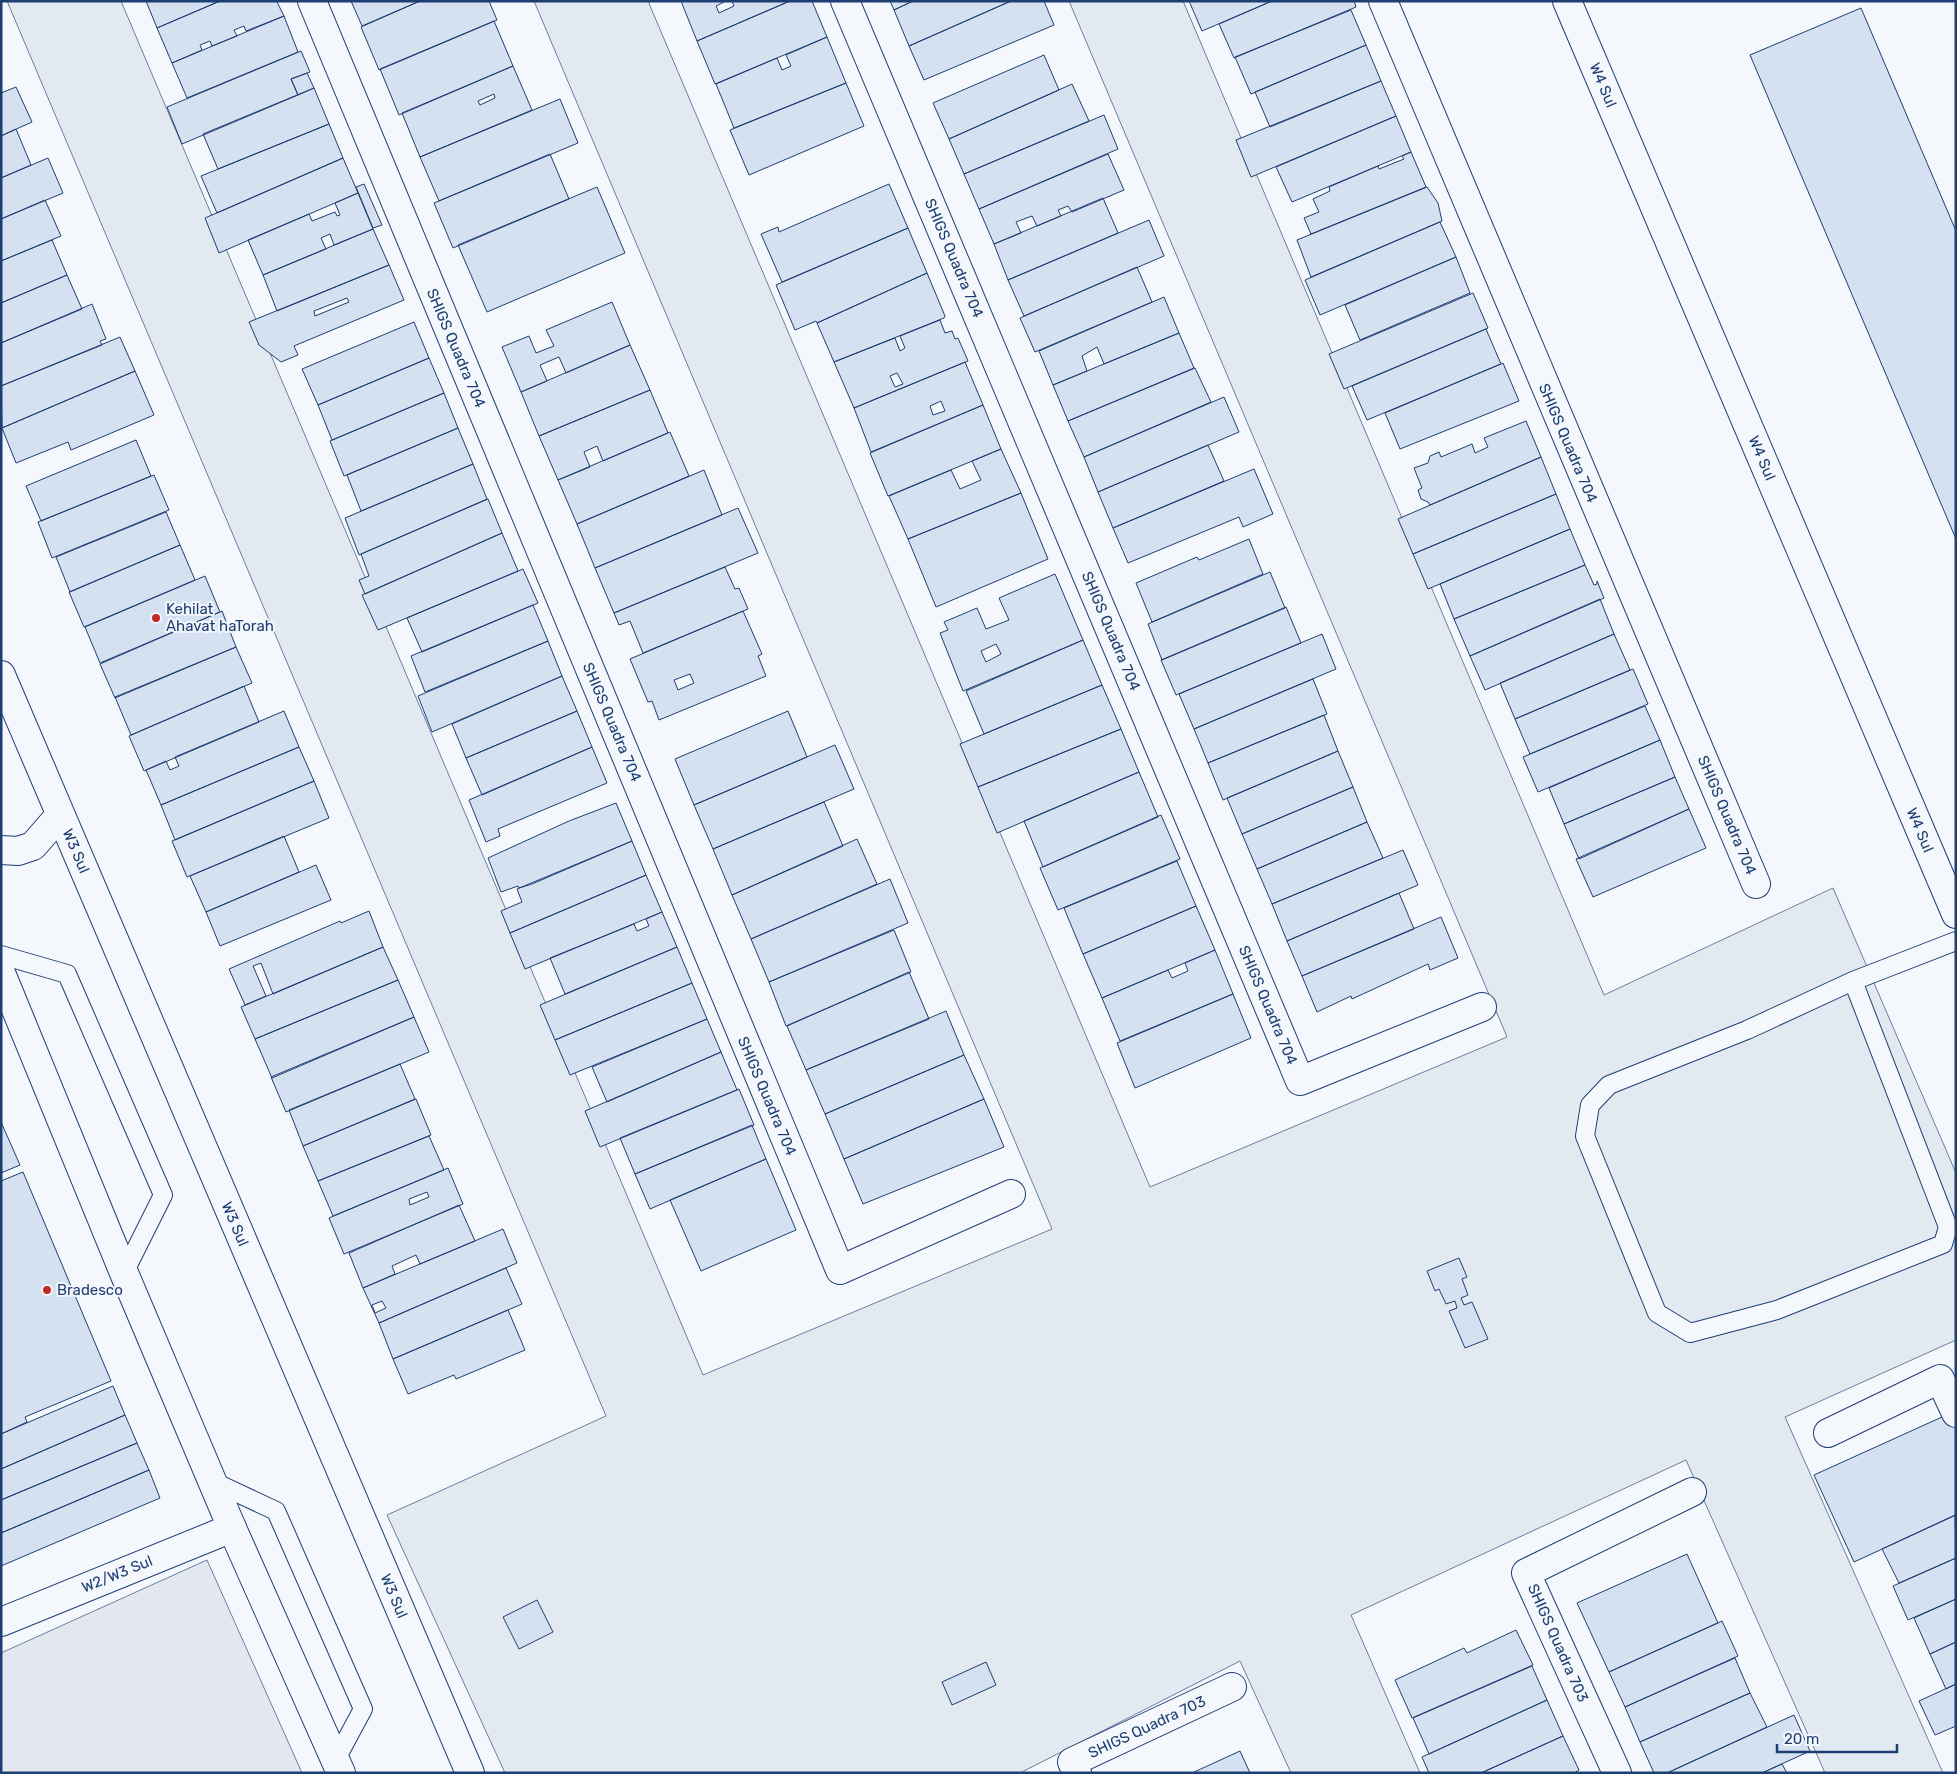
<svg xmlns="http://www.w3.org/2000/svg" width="1957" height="1774" viewBox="0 0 1957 1774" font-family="Rubik,sans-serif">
<rect width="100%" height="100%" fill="#f4f7fb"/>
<path fill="#e3e9f0" stroke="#687fa3" d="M7,1h114l582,1374 349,-146 -518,-1228h114l502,1186 357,-150 -438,-1036h114l421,994 229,-107 123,285v167l-171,77 158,356h-118l-139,-313 -335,155 69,158h-129l-51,-112 -220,112h-515l-118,-258 219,-99z"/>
<path fill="#e3e8f0" stroke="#687fa3" d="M207,1560l95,213h-301v-120z"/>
<path fill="#d5e0f0" stroke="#1d3f73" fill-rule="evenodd" d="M146,1h74l-63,27z
M278,1l-1,1 7,14 -38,15 -2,-5 -10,4 3,6 -25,10 -2,-5 -10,4 2,5 -30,13 -15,-35 63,-27z
M351,1h69l-58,25z
M420,1h69l8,19 -118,50 -18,-43z
M681,1h45l-10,5 3,7 15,-7 -2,-5h58l-93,40z
M790,1h22l15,36 -112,47 -18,-43z
M890,1h23l-19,9z
M913,1h98l-102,45 -15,-36z
M1011,1h33l10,24 -130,55 -15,-34z
M1189,1h83l-70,30z
M1272,1h82l2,6 -122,51 -15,-34z
M1861,8l95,223v308l-206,-484z
M1351,10l15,35 -115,49 -16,-37z
M284,16l14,36 -111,46 -15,-35z
M494,21l19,45 -114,49 -19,-46z
M827,37l19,46 -112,45 -18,-44 61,-26 5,12 9,-4 -5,-11z
M1366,45l15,36 -111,46 -15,-35z
M301,51l9,21 -19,7 7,16 -116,49 -15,-37z
M1044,55l15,35 -110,49 -16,-36z
M513,66l19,44 -112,47 -18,-44zM494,94l1,4 -15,7 -2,-4z
M307,73l7,15 -16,7 -7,-16z
M1381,81l15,35 -145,61 -15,-37z
M846,83l18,43 -115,49 -19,-45z
M1072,84l17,37 -125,53 -15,-35z
M16,87l16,35 -31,14v-43z
M314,88l15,36 -111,45 -15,-35z
M560,99l18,44 -139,58 -19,-44z
M1104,115l14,34 -139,60 -15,-35z
M1396,116l15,36 -119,50 -16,-35z
M329,124l14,34 -126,55 -16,-37z
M16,129l15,36 -30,13v-42z
M1411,152l15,35 -115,47 -7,-16 15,-6 -6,-13 17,-8 -1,-4 49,-21 1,3 25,-10 -2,-3z
M550,154l19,45 -116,49 -19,-45z
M1108,154l16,36 -52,22 -4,-6 -10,4 3,6 -24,10 -5,-10 -16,6 5,11 -27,11 -15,-35z
M48,158l15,35 -62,26v-41z
M343,158l15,35 -139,60 -14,-35z
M364,184l18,41 -9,3 -17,-41z
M889,184l19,44 -126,54 -21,-48 17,-7 1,5z
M597,187l28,66 -138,59 -29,-67z
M1427,187l11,16 4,18 -131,56 -14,-37z
M358,193l15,36 -39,16 -4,-11 -9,4 5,11 -63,26 -15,-35 61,-26 3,7 23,-9 2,4 3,-1 -5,-12z
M1103,198l15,35 -110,47 -14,-36z
M45,200l16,36 -60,25v-42z
M1149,220l15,36 -140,60 -16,-36z
M1440,222l16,35 -136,58 -15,-35z
M908,228l19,45 -110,50 -1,-2 -21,9 -19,-45z
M373,229l16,36 -112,46 -14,-36z
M52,240l15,35 -66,28v-42z
M1456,257l14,36 -110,47 -15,-35z
M389,265l15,35 -110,46 4,9 -17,7 -22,-17 -10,-23zM347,298l2,4 -34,14 -1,-5z
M1137,267l15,35 -117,50 -15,-34z
M927,273l18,43 -1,2 -110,44 -17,-39z
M67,275l15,34 -81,34v-40z
M1473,293l15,35 -144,61 -15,-35z
M1164,297l15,36 -75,31 -7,-17 -15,9 5,15 -34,14 -14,-34z
M612,302l18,43 -64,28 -7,-16 -19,8 7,16 -26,11 -19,-45 27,-11 7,17 18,-7 -8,-16z
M92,304l14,35 -6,2 2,4 -101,41v-43z
M940,320l5,13 7,-2 3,8 3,-1 10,23 -114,47 -20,-46 61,-24 5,13 5,-3 -5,-12zM897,373l6,11 -8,3 -5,-11z
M414,322l15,36 -111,47 -16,-36z
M1486,329l15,35 -134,56 -15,-34z
M1179,333l15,35 -126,53 -15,-36z
M120,337l15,34 -133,57 -1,-42z
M630,345l20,45 -111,46 -18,-44z
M429,358l15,35 -112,47 -14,-35z
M965,362l18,43 -112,47 -17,-44zM941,401l4,10 -12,4 -3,-9z
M1503,363l16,38 -119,48 -15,-36z
M1195,368l16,34 -127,55 -16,-36z
M135,371l19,44 -83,35 -3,-8 -52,21 -14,-35z
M650,390l18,43 -65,28 -6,-15 -13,6 6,15 -32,13 -19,-44z
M444,393l14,35 -114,48 -14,-35z
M1224,397l15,35 -141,60 -14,-35z
M983,405l18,44 -113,47 -18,-43z
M1526,421l15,36 -111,48 -2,-3 -7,-3 -3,-9 4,-2 -8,-20 14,-5 2,-7 9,-4 2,5 31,-13 3,9 13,-6 -4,-9z
M458,428l15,36 -112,47 -14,-36z
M670,432l19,44 -112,48 -19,-44z
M136,440l15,36 -110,45 -15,-35z
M1208,445l16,36 -111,47 -15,-36z
M1001,449l20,44 -113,46 -19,-43 62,-26 9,19 21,-9 -9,-19z
M1541,457l15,37 -143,60 -15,-35z
M473,464l14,35 -128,56 -14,-37z
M1254,469l19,45 -30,13 -4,-10 -111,46 -15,-35z
M704,470l18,45 -127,53 -18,-44z
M154,475l15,35 -117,48 -14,-36z
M1021,493l27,66 -112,48 -28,-68z
M1556,494l14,35 -142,60 -15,-35z
M488,499l14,34 -137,61 -6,-14 10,-4 -8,-22z
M738,508l20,45 -144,60 -19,-45z
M166,512l14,33 -110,47 -14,-35z
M1570,529l15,36 -131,54 -14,-35z
M502,533l16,38 -140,59 -16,-35z
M1249,539l14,35 -111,48 -16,-39 61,-26 2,3z
M180,545l15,35 -111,47 -15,-35z
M1585,565l9,20 3,-1v-3l7,17 -134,58 -16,-37z
M725,567l10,22 4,-1 9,21 -105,44 -13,-32 -11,4 -5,-12z
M523,569l15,34 -116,49 -15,-34z
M1270,572l15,36 -123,52 -14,-36z
M1055,574l28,66 -120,51 -23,-58 8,-3 -4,-8 33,-14 9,21 23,-9 -10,-22zM996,644l5,10 -15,8 -5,-11z
M205,576l15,36 -120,51 -15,-36z
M1600,599l14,35 -129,56 -15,-34z
M533,605l15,36 -123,51 -14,-36z
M1286,607l15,36 -125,52 -15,-35z
M222,611l14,36 -121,51 -15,-34z
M743,611l19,43 -4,2 8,20 -107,44 -7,-19 -4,1 -18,-43zM690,674l4,9 -16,7 -4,-10z
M1322,634l14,35 -142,60 -15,-35z
M1614,634l16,36 -115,49 -15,-36z
M1083,640l19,45 -118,49 -18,-43z
M548,641l14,35 -130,56 -14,-36z
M236,647l16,36 -121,52 -16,-38z
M1633,669l15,35 -118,50 -15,-35z
M562,676l15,35 -111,47 -14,-34z
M1313,679l14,35 -119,49 -14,-34z
M1102,685l19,44 -143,58 -18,-43z
M244,686l15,36 -115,49 -15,-35z
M1645,706l15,34 -122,52 -15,-35z
M284,711l15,36 -138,58 -15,-35 20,-9 4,9 9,-4 -4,-9z
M577,711l15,36 -110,48 -16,-37z
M788,711l19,46 -113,48 -19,-46z
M1324,715l14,36 -115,49 -15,-37z
M1121,729l18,43 -142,61 -19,-46z
M1660,740l15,37 -111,47 -15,-36z
M835,745l19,44 -141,60 -19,-44z
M299,747l15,34 -139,59 -14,-35z
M592,747l15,36 -109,46 2,7 -14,6 -17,-42z
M1338,751l15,36 -111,47 -15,-36z
M1139,772l19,45 -115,50 -19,-46z
M1675,777l14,32 -110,50 -15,-35z
M314,781l15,37 -142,59 -15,-36z
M1353,787l14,35 -110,47 -15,-35z
M824,802l19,44 -111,49 -19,-46z
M616,803l16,38 -100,43 -13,4 -1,-2 -17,6 -13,-34 81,-37z
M1689,809l17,39 -113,49 -17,-38z
M1161,815l19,44 -122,51 -18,-42z
M1367,822l16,36 -111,46 -15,-35z
M284,836l15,36 -93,40 -16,-36z
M857,839l20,45 -126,55 -19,-44z
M632,841l14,34 -136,58 -9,-22 21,-9 -5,-13z
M1403,850l15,35 -131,56 -15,-37z
M1177,861l19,45 -113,48 -19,-46z
M316,865l15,35 -111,46 -14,-34z
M646,875l16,37 -137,57 -15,-36z
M890,879l18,44 -139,59 -18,-43z
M1399,893l15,36 -112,47 -15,-35z
M1196,906l19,44 -113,48 -19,-44z
M369,911l14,36 -110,47 -12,-31 -8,3 13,30 -21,9 -16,-36 111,-48 1,2z
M662,912l15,35 -112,47 -15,-36 84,-34 3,7 12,-5 -3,-7z
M1441,917l17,41 -28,12 -2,-6 -76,35 -1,-3 -34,16 -15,-36z
M894,930l17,42 -125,54 -17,-44z
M383,947l15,33 -143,59 -14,-32z
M677,947l15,36 -137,57 -15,-35z
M1215,950l18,44 -113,47 -18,-43 66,-28 4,8 16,-7 -3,-8z
M909,972l20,47 -123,51 -19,-44z
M398,980l16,37 -142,61 -17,-39z
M692,983l15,36 -137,56 -15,-35z
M1233,994l18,44 -116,50 -18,-45z
M946,1011l18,44 -139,59 -19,-44z
M414,1017l15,35 -143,60 -15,-35z
M707,1019l14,33 -114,50 -15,-35z
M721,1052l16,38 -137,57 -15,-36z
M964,1055l20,44 -140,60 -19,-45z
M400,1064l15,35 -112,47 -14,-36z
M739,1089l15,36 -119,49 -15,-36z
M416,1099l15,36 -113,46 -15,-35z
M984,1099l20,48 -141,57 -19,-45z
M1,1122l19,43 -19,8z
M752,1125l14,34 -116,50 -15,-35z
M429,1136l15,34 -111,46 -15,-35z
M766,1159l30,71 -95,41 -31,-71z
M448,1168l15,36 -119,50 -15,-36zM427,1192l2,5 -19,8 -1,-6z
M23,1172l88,209 -86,36 2,5 -26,12v-253z
M459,1205l16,36 -55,23 -4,-9 -24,11 3,8 -32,14 -14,-35z
M503,1229l14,34 -138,60 -16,-35zM382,1301l4,7 -11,5 -3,-8z
M1459,1258l8,19 -5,2 6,16 -7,3 3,7 8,-3 16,37 -23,9 -16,-37 8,-3 -2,-7 -9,3 -7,-15 -4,2 -8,-20z
M506,1268l16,36 -129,55 -14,-36z
M508,1310l17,40 -69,29 -2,-4 -46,19 -15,-35z
M113,1386l12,29 -124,54v-35z
M1953,1412l3,7v96l-102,47 -40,-87z
M125,1415l12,28 -136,57v-31z
M137,1443l12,27 -148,63v-33z
M149,1470l11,28 -159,68v-33z
M1955,1515l1,43 -57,25 -17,-34z
M1687,1554l31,69 -109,49 -32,-69z
M1956,1558v41l-48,21 -15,-34z
M1956,1599v43l-26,12 -16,-36z
M537,1600l16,32 -34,17 -16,-32z
M1722,1621l16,35 -113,51 -16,-35z
M1516,1630l17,35 -121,53 -17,-38 69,-32 3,5z
M1956,1642v42l-10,5 -16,-35z
M1735,1658l15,35 -110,49 -15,-35z
M986,1662l10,23 -44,20 -10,-23z
M1532,1666l15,34 -118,54 -16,-36z
M1956,1684v42l-21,9 -16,-34z
M1750,1693l17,34 -100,46h-13l-14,-31z
M1547,1700l16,36 -82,37h-52l-7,-16z
M1794,1715l16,36 -48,22h-95z
M1563,1736l16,34 -5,3h-93z
M1240,1751l10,22h-58z
M1782,1764l5,9h-25z"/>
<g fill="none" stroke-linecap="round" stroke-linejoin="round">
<defs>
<path id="lane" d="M1,955l66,19 96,221 -39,78
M1853,981l95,246 -5,17 -166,66 -87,23 -33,-20 -72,-177 5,-31 19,-20 138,-55 106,-49 103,-40
M212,1481l64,30 87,198 -28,52"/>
<path id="street" d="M312,1l528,1269 171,-76
M845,1l455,1080 182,-74
M1383,1l373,883
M1828,1433l112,-54 16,34
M1077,1773l-5,-11 160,-75
M1617,1773l-91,-200 166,-81"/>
<path id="secondary" d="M1567,1l389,913
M1,1622l231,-94"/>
<path id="primary" d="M1,675l469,1098
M1,850l17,1 15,-5 27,-31
M1,973l123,300 108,255 109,245"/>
</defs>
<use href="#lane" stroke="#1d3f73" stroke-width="20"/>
<use href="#street" stroke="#1d3f73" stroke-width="30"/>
<use href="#secondary" stroke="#1d3f73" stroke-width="30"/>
<use href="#primary" stroke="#1d3f73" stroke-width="30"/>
<use href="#lane" stroke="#f4f7fb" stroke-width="18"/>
<use href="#street" stroke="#f4f7fb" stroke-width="28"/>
<use href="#secondary" stroke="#f4f7fb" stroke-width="28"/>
<use href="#primary" stroke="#f4f7fb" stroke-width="28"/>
</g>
<g fill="#c62828" stroke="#f4f7fb" stroke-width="2">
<circle cx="156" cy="618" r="5"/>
<circle cx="47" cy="1290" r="5"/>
</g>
<g text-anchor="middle" stroke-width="4" stroke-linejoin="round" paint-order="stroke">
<g font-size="15" fill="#1d3f73" stroke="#f4f7fb">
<text transform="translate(1603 85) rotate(67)" y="5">W4 Sul</text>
<text transform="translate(954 258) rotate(67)" y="5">SHIGS Quadra 704</text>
<text transform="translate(456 348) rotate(67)" y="5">SHIGS Quadra 704</text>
<text transform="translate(1568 443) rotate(67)" y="5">SHIGS Quadra 704</text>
<text transform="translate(1762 458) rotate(67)" y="5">W4 Sul</text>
<text transform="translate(1111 631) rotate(67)" y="5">SHIGS Quadra 704</text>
<text transform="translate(612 722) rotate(67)" y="5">SHIGS Quadra 704</text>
<text transform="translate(1727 815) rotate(67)" y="5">SHIGS Quadra 704</text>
<text transform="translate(1920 830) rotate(67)" y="5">W4 Sul</text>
<text transform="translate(76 851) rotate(67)" y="5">W3 Sul</text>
<text transform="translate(1268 1005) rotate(67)" y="5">SHIGS Quadra 704</text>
<text transform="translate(767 1096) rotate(67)" y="5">SHIGS Quadra 704</text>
<text transform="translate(235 1224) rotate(67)" y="5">W3 Sul</text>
<text transform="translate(117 1574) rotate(-22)" y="5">W2/W3 Sul</text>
<text transform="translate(394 1596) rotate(67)" y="5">W3 Sul</text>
<text transform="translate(1558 1643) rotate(66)" y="5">SHIGS Quadra 703</text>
<text transform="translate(1147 1727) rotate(-25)" y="5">SHIGS Quadra 703</text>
</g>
<g font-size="15" fill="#1d3f73" stroke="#f4f7fb" text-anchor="start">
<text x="166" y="614">Kehilat<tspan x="166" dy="17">Ahavat haTorah</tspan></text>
<text x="57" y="1295">Bradesco</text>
</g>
</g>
<rect width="1957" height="1774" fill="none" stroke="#1d3f73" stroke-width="5"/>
<path d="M1777 1744v8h120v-8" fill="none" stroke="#1d3f73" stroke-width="2.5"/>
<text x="1784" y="1744" font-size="15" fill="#1d3f73" stroke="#f4f7fb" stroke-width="4" paint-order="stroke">20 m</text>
</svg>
